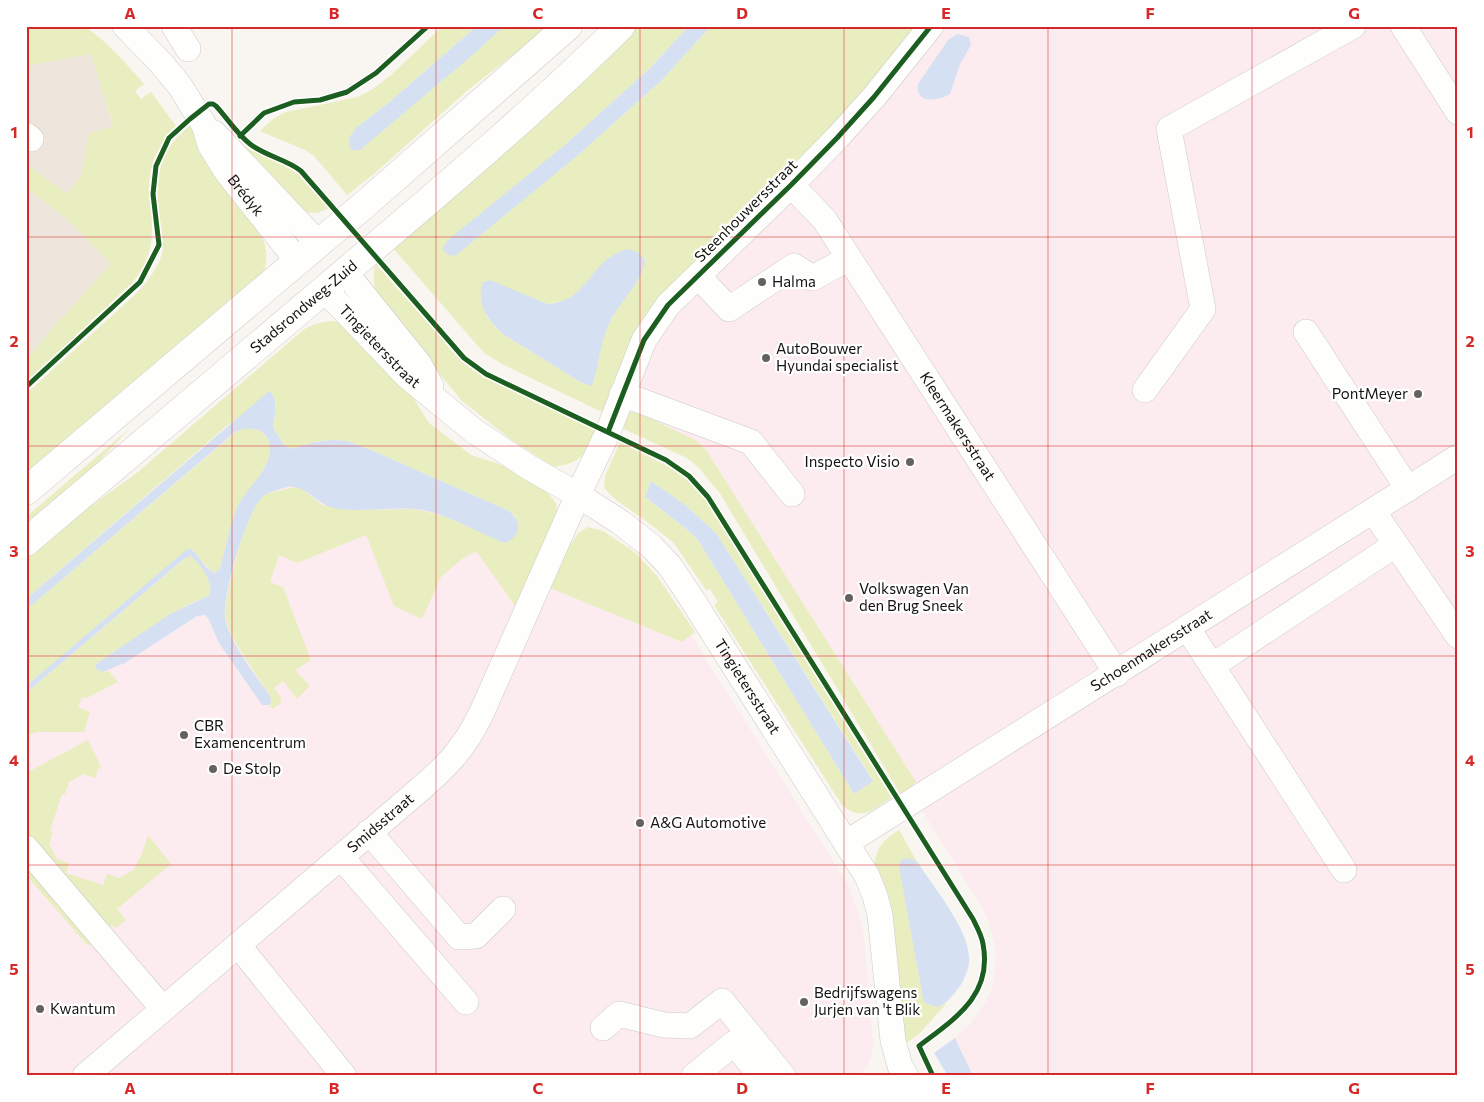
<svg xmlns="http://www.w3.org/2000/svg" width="1484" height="1102" viewBox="0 0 1484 1102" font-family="Commissioner,sans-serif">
<rect width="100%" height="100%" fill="#f9f5f0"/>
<path fill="#eee6dc" d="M91,53l22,74 -24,8 -7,39 -15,21 -41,-31v-98z
M26,188l40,30 45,46 -62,68 -23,29z"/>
<path fill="#fcecef" d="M836,26h622v1050h-494l-17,-31 25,-23 15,-22 5,-13 4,-27 -1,-14 -7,-26 -6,-13 -272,-438 -117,-64z
M237,423l275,87 79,40 96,79 163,259 13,40 10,114 -1,13 -5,12 -10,9h-831v-472z"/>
<path fill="#e9eec1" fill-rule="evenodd" d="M33,26c15,0 33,-2 47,0 17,3 52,44 64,58l-9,7 6,8 10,-7 25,34c-15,16 -26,35 -27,58 -1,14 3,28 3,42 1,21 -6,41 -20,57l-106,100v-22l23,-29 62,-68 -45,-46 -40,-30v-24l41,30 15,-20 7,-40 24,-8 -22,-72 -65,12v-36z
M443,26h34l-90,78 -30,23 78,-40 69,-61h46l-82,64 -93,83 -28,22 -33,-39 -9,-6 -45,-19 13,-12 13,-7 72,-15 15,-8 19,-15z
M637,26h52l-39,42 -84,76 11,12 85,-76 49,-54h207l-77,94 -123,122 -114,171 -102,-49 -18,-11 -92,-106zM604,262l10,53 -8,14 -6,18 -18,36 -76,-47 -11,-9 -9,-11 51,-16 10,4 21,-4 11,-8z
M192,124l72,118c4,13 3,24 -3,37l-235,202v-87l114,-104c8,-10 17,-21 21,-33 4,-9 1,-24 -1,-34 -5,-42 -4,-72 32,-99z
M231,135l17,13 40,19 15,10 27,31 -13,5 -15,-1z
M376,264l85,97 22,16 114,54c-13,24 -14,31 -43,36l-42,-27 -50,-39 -82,-99c-5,-14 -9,-24 -4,-38z
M333,321l11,3 60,59 25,40 42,32 31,10 45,27 9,11 2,13 -40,94 -42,-59 -14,8 -21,18 -19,42 -28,-13 -28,-71 -69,28 -18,-8 -9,27 13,5 28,73 -16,10 15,16 -13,13 -14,-18 -9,7 8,11 -2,1 2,2 -9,7 -4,-4 2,-3 -1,-6 -32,-49 -8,-15 -5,-15 1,-16 6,-27 13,-48 13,-25 7,-7 30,-7 7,2 20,16 32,5 60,-1 34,8 57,26 11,-26 -7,-6 -138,-61 -24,-9 -16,-1 -16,2 -24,7 -7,-4 -11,-17 3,-27 -47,23 -203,175v-43l22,-19 90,-65 164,-141c10,-7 19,-9 31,-10z
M626,412h11l60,29 9,9 210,332 -15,13 -182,-303 -21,-25 -11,-9 -63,-29z
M244,428c8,0 15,1 21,7 19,22 -20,55 -28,75 -8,19 -12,40 -17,59l-5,4 -3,-1 -21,-23 -165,137v-76l210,-178z
M129,429l-80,86 -23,22v-20z
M620,442l53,27 14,11 16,16 189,302c-19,10 -29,25 -50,7l-128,-200 4,-3 -8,-13 -4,1 -33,-48 -31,-24 -26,-18 -12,-12 1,-12zM646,498l39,7 31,28 157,247 -19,14 -156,-254 -13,-12z
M588,527l15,4 33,22 7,8 14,15 38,56 -13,10 -132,-54 16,-47 6,2 6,-10z
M188,556c12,2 25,27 22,39l-23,10 -91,59 6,8 7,-1 9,11 -31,16 -5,-1 -4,10 12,5 -6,20h-48l-10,5v-44z
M88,740l14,29 -3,-1 -4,10 -11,-4 -15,8 -4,12h-3l-12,37 3,1 -4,12 8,15 12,4 -3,10 37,12 4,-11 12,4 15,-8 4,-11h2l8,-24 23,29 -54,45 9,11 -10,8 -4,-3 -24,21 -62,-71v-102z
M899,830l19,33 -6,-4 26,148 9,-4 -28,31 -13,9 -17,-137 -6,-25 -9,-16c4,-19 8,-24 25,-35z"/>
<path fill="#d5e1f3" d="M477,26h27l-29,27 -115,97h-8l-3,-5 1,-9 7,-9 30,-23z
M689,26h22l-49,54 -85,76 -122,100 -6,-1 -6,-4v-4l5,-7 118,-96 84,-76z
M958,34l11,3 2,8 -11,19 -10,30c-12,7 -35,11 -32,-10l30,-44z
M627,249l11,3 7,8c-2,20 -22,39 -32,56 -13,22 -13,46 -21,70l-10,-3 -76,-47c-17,-13 -31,-32 -23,-54l7,-2 57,24c31,-2 36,-21 56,-41 6,-6 15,-11 24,-14z
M269,391c11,9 5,24 4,37l11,17 7,4 24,-7 16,-2 16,1 24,9 138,61c13,11 13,25 -4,32 -30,-11 -59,-31 -91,-34 -27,-2 -54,4 -80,-1 -17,-3 -28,-24 -47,-21 -6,2 -16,4 -21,7 -19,11 -44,103 -41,124 5,26 30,56 45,78l1,6 -2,3h-7l-43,-62 -11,-25 -3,-3 -8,1 -72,47 -23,9 -7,-4 1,-4 74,-50 40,-19c3,-12 -9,-32 -20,-39l-5,2 -159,135v-7l160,-136 5,-1c9,7 13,20 24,24l5,-4c5,-19 9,-40 16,-59 8,-21 32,-36 34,-59 2,-21 -19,-27 -35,-19l-209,178v-11z
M651,481l34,24 31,28 157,248 -19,13 -156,-254 -13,-12 -40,-31z
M906,858l6,1 6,4c15,23 51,67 51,94 1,10 -4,21 -9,29 -7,9 -11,16 -22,21l-13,-4 -2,-5 -24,-131 2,-7z
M955,1038l18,38h-25l-14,-23z"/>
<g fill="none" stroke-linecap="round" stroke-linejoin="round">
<defs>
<g id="minor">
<path id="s1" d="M125,26l36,37 19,23 24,39 6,20 16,26 71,89"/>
<path d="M174,26l14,23"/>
<path d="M1403,26l55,86"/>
<path d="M214,133l104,110"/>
<path d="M26,135l5,4"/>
<path id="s2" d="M791,185l33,34 293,455"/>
<path d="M345,272l74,92 12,22"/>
<path d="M698,276l31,33 65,-43 19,12 36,-20"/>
<path id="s3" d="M324,289l83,87 67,55 56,37 48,27 42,27 31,24 18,19 19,28 179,283 8,20 5,19 13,126 7,25 6,10"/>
<path d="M1306,332l102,157"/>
<path d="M1145,390l58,-81 -34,-180 184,-103"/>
<path d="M622,394l129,48 41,52"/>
<path d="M1373,511l85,125"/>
<path d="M1188,629l156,241"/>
<path d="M1212,666l183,-121"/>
<path d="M369,832l90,105 17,-1 27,-27"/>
<path id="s4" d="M846,843l612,-386"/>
<path d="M26,848l137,161"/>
<path d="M341,857l125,145"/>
<path d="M238,945l106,131"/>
<path d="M603,1028l16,-14 45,11 26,1 32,-25 61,75"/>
<path id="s5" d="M85,1076l333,-285c29,-25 46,-42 63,-77l97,-219 30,-63 36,-92 24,-35 123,-120 46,-47 37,-41 57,-71"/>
<path d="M694,1076l40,-33 22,27"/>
</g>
<g id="major">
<path d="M26,491l338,-286 204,-179"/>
<path id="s6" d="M26,542c100,-84 199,-169 299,-253 100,-85 202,-170 296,-263"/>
</g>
</defs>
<use href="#minor" stroke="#cccac6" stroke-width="26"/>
<use href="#major" stroke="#cccac6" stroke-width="29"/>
<use href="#minor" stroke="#fefefd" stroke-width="25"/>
<use href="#major" stroke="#fefefd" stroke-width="28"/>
<defs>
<path id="cycleway" d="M240,136l24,-23 30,-11 26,-2 27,-8 29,-19 52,-47
M26,387l114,-105 19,-37 -6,-51 3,-28 13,-28 21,-19 19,-15h4l3,2c12,13 20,27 34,38 15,12 36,15 51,27l163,187 22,16 180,86 23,16 19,21 265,422c4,8 9,17 10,25 10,52 -29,75 -64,102l14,30
M608,432l36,-92 24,-35 123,-120 46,-47 37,-41 57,-71"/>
</defs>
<use href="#cycleway" stroke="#fff" stroke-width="8"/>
<use href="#cycleway" stroke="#1b5e20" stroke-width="5"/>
</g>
<path fill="none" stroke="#d62828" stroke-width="1" stroke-opacity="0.55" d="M232,26v1050M436,26v1050M640,26v1050M844,26v1050M1048,26v1050M1252,26v1050M26,237h1432M26,446h1432M26,656h1432M26,865h1432"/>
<g fill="#65625e" stroke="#fff" stroke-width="2">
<circle cx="762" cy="282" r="5"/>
<circle cx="766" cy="358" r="5"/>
<circle cx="1418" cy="394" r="5"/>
<circle cx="910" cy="462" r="5"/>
<circle cx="849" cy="598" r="5"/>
<circle cx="184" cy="735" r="5"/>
<circle cx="213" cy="769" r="5"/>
<circle cx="640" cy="823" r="5"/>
<circle cx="804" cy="1002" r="5"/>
<circle cx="40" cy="1009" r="5"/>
</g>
<g text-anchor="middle" stroke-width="4.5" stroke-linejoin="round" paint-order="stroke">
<g font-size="15" fill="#151310" stroke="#fff">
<text dy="5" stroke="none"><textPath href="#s1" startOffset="210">Brédyk</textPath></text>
<text transform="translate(746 211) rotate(-45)" y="5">Steenhouwersstraat</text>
<text dy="5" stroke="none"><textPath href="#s6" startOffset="364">Stadsrondweg-Zuid</textPath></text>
<text dy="5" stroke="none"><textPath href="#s3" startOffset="80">Tingietersstraat</textPath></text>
<text dy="5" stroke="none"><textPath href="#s2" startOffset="294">Kleermakersstraat</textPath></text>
<text dy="5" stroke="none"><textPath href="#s4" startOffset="361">Schoenmakersstraat</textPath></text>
<text dy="5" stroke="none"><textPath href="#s3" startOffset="589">Tingietersstraat</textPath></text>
<text dy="5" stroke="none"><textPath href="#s5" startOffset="389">Smidsstraat</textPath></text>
</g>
<g font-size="15" fill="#151310" stroke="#fff" text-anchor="start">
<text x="772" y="287">Halma</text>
<text x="776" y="354">AutoBouwer<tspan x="776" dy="17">Hyundai specialist</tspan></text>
<text x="1408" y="399" text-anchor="end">PontMeyer</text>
<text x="900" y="467" text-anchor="end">Inspecto Visio</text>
<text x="859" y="594">Volkswagen Van<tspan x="859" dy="17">den Brug Sneek</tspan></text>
<text x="194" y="731">CBR<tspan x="194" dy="17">Examencentrum</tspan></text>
<text x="223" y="774">De Stolp</text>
<text x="650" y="828">A&amp;G Automotive</text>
<text x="814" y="998">Bedrijfswagens<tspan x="814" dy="17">Jurjen van 't Blik</tspan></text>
<text x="50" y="1014">Kwantum</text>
</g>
</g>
<rect width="1484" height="1102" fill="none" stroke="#ffffff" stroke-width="55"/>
<rect x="28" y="28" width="1428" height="1046" fill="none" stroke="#d62828" stroke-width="2"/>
<g font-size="16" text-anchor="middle" font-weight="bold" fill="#d62828">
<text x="130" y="19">A</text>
<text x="334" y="19">B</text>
<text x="538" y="19">C</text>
<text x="742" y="19">D</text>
<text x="946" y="19">E</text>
<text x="1150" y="19">F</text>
<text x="1354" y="19">G</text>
<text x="14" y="138">1</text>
<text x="1470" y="138">1</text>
<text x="14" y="347">2</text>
<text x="1470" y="347">2</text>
<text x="14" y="557">3</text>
<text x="1470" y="557">3</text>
<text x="14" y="766">4</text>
<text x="1470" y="766">4</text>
<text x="14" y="975">5</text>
<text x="1470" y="975">5</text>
<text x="130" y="1094">A</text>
<text x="334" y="1094">B</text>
<text x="538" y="1094">C</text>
<text x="742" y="1094">D</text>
<text x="946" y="1094">E</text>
<text x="1150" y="1094">F</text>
<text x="1354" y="1094">G</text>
</g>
</svg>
